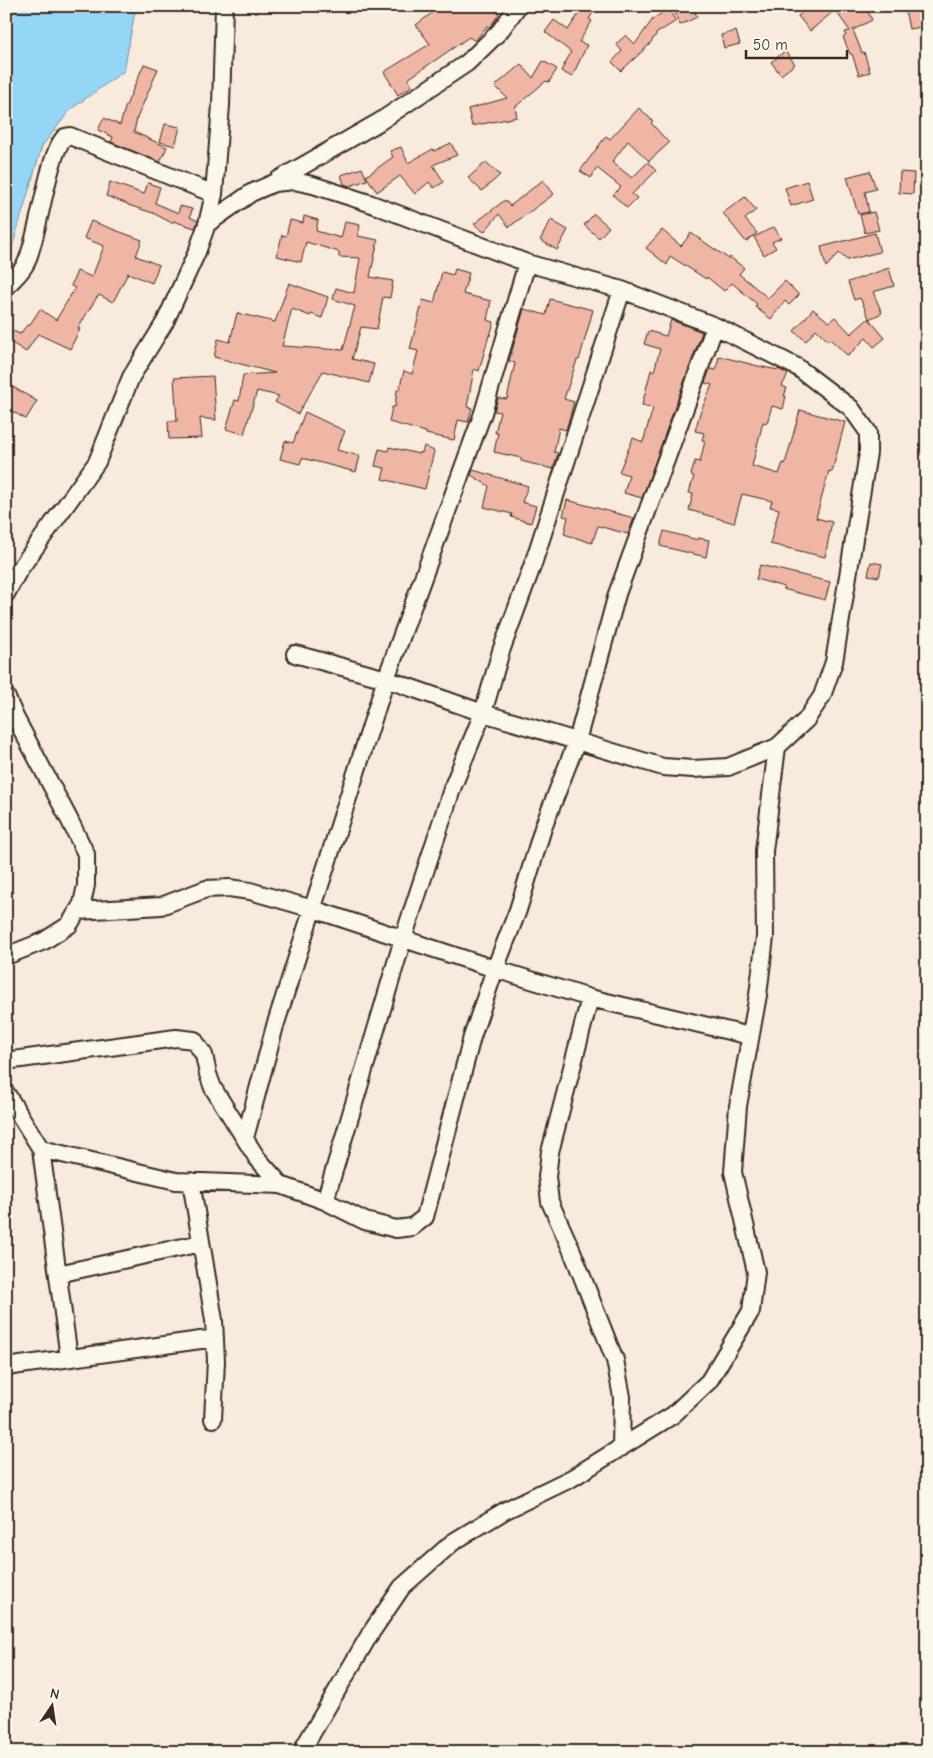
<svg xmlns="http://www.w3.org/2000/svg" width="933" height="1758" viewBox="0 0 933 1758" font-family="'Comic Neue',sans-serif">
<rect width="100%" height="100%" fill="#f9eade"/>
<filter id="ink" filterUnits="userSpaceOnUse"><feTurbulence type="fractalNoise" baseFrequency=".02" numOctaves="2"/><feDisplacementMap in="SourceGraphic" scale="10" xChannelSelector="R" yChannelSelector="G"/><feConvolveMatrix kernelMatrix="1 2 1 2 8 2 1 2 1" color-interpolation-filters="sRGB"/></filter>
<g filter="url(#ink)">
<path fill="#95d5f6" stroke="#7191a0" d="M6,6h130l-12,65 -53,38 -29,37 -32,108 -4,4z"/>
<path fill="#efb6a6" stroke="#3b2a1e" d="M441,6h47l11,8 -9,13 -3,-1 -12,15 -6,-4 -61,42 4,7 -14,9 -14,-23 46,-28 -14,-19z
M584,6h13l-8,13 3,2 -13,21 8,3 -15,32 -11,-6 10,-19 -26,-20 9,-12 14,10z
M810,6h39l2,4 7,-4h7l7,14 -19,10 9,23 2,-1 6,20 -11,3 -7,-21h-2l-7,-17 3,-2 -1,-3 5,-1 -15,-21 -25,21 -12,-15z
M920,6h7v10l-7,1 2,10 -13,2 -4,-20z
M693,7l4,10 -17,8 -5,-11z
M668,9l8,12 -19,12 -8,12 -28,26 -9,-9 10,-11 -6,-7 10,-9 9,9 18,-25z
M736,31l4,13 -16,4 -3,-13z
M785,51l10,13 -14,11 -10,-13z
M543,61l14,8 -8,13 -3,-1 -31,26 2,10 -45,9 -4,-17 39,-11 -12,-12 26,-22 12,14z
M144,64l14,5 -21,49 -3,14 33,15 -7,15 -49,-20 2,-5 -15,-7 6,-12 16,7 5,-17z
M639,108l14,13 -2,2 18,20 -20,18 -21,-20 -16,21 20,16 16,-16 8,9 -24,23 5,4 -10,10 -14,-13 8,-8 -24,-19 -6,10 -11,-7 26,-35 4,3z
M165,124l15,3 -5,19 -15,-4z
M451,143l6,12 -24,10 11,17 -10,6 -5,-6 -14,12 -15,-18 -23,16 -11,-16 27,-19 -3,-6 11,-4 7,16 25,-14 1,2z
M486,162l14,13 -18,16 -14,-13z
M362,168l5,12 -17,6 -6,-2 -3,-9z
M870,171l6,18 -11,3 4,20 -11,2 -11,-37z
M900,172l14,1 -1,21 -14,-1z
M543,180l11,14 -45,33 -10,-13 -15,18 -10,-8 31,-24 5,6z
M807,181l6,18 -22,7 -6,-18z
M110,182l34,12 4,-11 12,4 -5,16 23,10 2,-7 12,3 -2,8 8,4 -3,7 -22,-7 -1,2 -19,-10 -25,-8v-1l-22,-8z
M745,197l11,13 -11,9 12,14 -11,9 -23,-29z
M874,212l5,18 -14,3 -5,-18z
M594,214l15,13 -10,11 -15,-13z
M304,216l14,4 -2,11 25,7 4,-16 15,3 -2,11 20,4 -8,37 23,4 -3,17 -7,-1 -6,32 -16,-2 -9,32 22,5 -5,19 -46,-12 -25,43 -23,-12 4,-6 -22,-5 -13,43 -18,-5 9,-29 4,1 4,-26 32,-2 -61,-16 4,-18 12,3 7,-29 38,9 14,-39 39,14 -6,21 -11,-4 -1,2 -18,-7 -10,37 61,4 12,-44 -22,-7 3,-11 18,5 6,-35 -21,-1v-5l-33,-10 -5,20 -24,-6 5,-21 4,1 4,-16 13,3z
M551,220l17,10 -11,20 -17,-10z
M91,221l51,19 -6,16 23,9 -7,18 -24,-10 -15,29 -14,-7 -1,2h-1l-19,31 2,1 -10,20 -32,-15 -12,18 -20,-13v-11l14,6 7,-9 2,1 11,-17 16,11 19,-32 -4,-2 6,-15 15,6 12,-31 -20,-8z
M774,227l7,11 -9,4 4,6 -12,7 -10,-18z
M662,230l19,16 10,-13 38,26 1,-2 14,11 -5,6 29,24 17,-17 14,14 -10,10 -4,-4 -14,18 -16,-12 2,-3 -25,-21 -8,8 -17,-14 -1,2 -36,-23 -3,9 -21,-17z
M875,233l5,19 -33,8 -8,-7 -13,14 -5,-20z
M889,268l5,18 -21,6 9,21 -13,6 16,19 -11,9 -8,-9 -18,18 -18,-17 -2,2 -12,-12 -10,12 -12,-10 19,-22 16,13 6,-5 16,17 18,-16 -9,-20 -6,2 -6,-18z
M455,269l14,4 -6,21 28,7 -4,19 7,2 -4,14 -1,-1 -10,36 -5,-2 -7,38 5,1 -4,14 -10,-2 -4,20 -28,-6v-2l-37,-10 3,-15h3l2,-17h2l5,-19 8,3 6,-23 -8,-2 13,-49 11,3 8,-31 11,3z
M550,299l43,11 -14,50h-2l-13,39 10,3 -8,28 -7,-2 -5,24 4,1 -5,16 -32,-8v-3l-27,-6 4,-19h-3l5,-21 -6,-1 4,-13 9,1 8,-36 -6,-2 15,-52 22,6z
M671,320l31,12 -60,166 -18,-5 5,-18 -10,-3 14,-34 10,4 10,-34 -11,-3 9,-35 3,1 6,-22 -16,-5 4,-13 18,5z
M719,356l39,10 20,4v-1l10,5 -6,12 5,2 -3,8h2l-3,13 -11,-3 -5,17 -4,-1 -11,44 27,8 4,-11 2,1 15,-54 45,12 -13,50 -3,-1 -13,47 16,4 -7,35 -55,-13 9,-35 -9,-2 2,-6 -30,-7 -8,29 -45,-13 4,-16 -4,-1 5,-17 -3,-1 4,-14 5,1 5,-21 -3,-1 2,-7 -9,-2 5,-18 12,-28 -7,-2 5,-14 6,1z
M213,376l3,44 -16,-2 2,20 -33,1 -1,-18h9l-3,-43z
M6,383l31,18 -11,18 -20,-11z
M305,412l40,19 -8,19 23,6 -4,16 -54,-14 -2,6 -20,-5 5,-18 8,2z
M424,446l10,5 -9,38 -43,-10 3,-11 -10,-2 4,-17 9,2 1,-4 30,7v-2l3,1z
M473,470l55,16 -6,16 14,4 -5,17 -20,-6 1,-3 -28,-7 5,-21 -18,-11z
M567,500l67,18 -6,16 -30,-8 -6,17 -28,-9 4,-17 -5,-1z
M664,531l34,9v-2l11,2 -3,17 -46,-11z
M871,562l11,2 -3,13 -11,-2z
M760,565l70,17 -5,18 -42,-11 1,-2 -28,-8z"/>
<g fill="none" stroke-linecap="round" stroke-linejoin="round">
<defs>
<path id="minor" d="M278,180l101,-58 88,-59 33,-32 18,-25
M207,224l44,-31 23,-10 20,-2 19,4 56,18 158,60 95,27 93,36 82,41 54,41 17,24v21l-34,209 -12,34 -16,24 -29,27 -49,20 -35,2 -30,-2 -180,-54 -97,-34 -91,-25
M6,287c7,-8 16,-15 20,-24 13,-27 22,-111 39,-126l5,-1 144,58
M6,594l13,-24 78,-108 34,-85 34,-55 32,-70 10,-28 7,-30 7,-89 3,-99
M6,696l9,21 54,102 17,35v31l-4,19 -13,21 -25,16 -38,15
M78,911l83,-5 45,-17 23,-1 21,3 63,18 182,60 95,29 160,38
M590,998l-40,154 -3,25 3,25 22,49 43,109 7,37 -1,51
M6,1061l170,-23 18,2 10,15 4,19 5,14 44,70 24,27 44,16 40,20 31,8 16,-2 13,-10 47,-180 23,-68 23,-59 25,-82 34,-87 40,-147 98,-268
M6,1093l35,56 135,32 105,4
M245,1138l30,-112 111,-347 97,-266 44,-150
M41,1149l28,209
M191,1181l23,139 2,41 -3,58
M325,1201l78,-262 50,-153 30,-73 18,-62 32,-87 89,-274
M58,1274l143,-31
M6,1367l209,-29
M301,1752l69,-118 32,-47 51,-45 53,-32 66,-32 101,-63 36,-34 42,-70 5,-39 -23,-100 5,-66 20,-111 7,-58 -1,-86 13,-104"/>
</defs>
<use href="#minor" stroke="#3b2a1e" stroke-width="20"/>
<use href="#minor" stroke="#fbf7ec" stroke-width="16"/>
</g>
</g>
<rect width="933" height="1758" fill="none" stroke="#fbf7ec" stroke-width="25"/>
<rect x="12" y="12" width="908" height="1733" fill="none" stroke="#3b2a1e" stroke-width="2" filter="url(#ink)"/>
<g transform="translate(52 1706) rotate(13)" stroke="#fbf7ec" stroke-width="4" paint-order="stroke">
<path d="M0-4L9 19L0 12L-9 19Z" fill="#3b2a1e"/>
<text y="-8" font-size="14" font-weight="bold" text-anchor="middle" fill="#3b2a1e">N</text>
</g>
<path d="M746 50v8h101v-8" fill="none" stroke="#3b2a1e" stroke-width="2.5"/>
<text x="753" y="50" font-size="15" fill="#3b2a1e" stroke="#fbf7ec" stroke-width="4" paint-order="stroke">50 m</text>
</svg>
